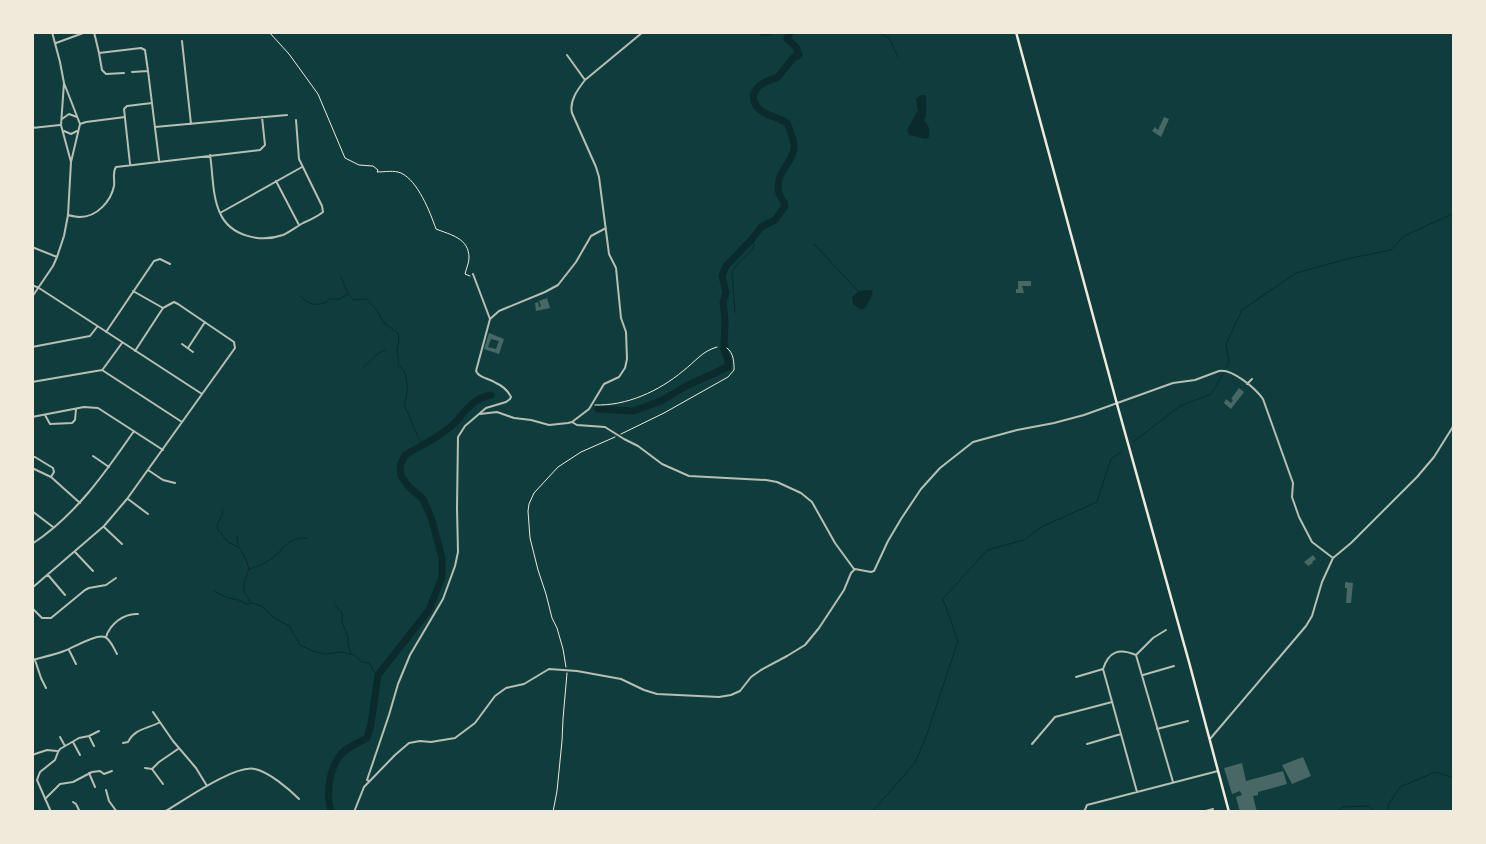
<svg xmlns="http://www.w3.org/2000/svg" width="1486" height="844" viewBox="0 0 1486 844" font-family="Jost,sans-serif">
<rect width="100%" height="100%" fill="#0f3d3e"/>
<path fill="#0a2a2b" d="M921,95h4l1,2v19l-2,4c5,7 6,7 5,17l-3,2 -17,-4 -2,-5c2,-4 8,-15 11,-19l-2,-12z
M866,290h5l2,3 -7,14 -4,3 -9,-6 -1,-7 7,-6z"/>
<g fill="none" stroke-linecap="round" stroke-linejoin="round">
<path stroke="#0a2a2b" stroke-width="1" d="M862,32l7,2 4,-2
M877,32l12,6 9,19
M814,244l44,47
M341,277l7,17
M300,296c9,9 19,12 30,3h10l8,-5 6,6 12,-1 10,10 8,14 14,10c2,9 -1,11 -1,18 1,5 2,9 1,14 2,2 5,4 6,6 4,8 4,27 0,34 7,13 11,27 18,40
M735,312l-3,-40 4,-7 15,-14 3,-5 -2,-7
M363,367c8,-5 13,-15 23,-17
M1226,367l3,-4 -3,-19 16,-34 54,-37 55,-15 40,-8 13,-14 50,-23
M1133,442l47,-36 31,-12 12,-20
M222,510l1,4 -6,11 1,5 11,13 10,4 6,10 4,12 -5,14v9l7,11 11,3 11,11 16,9 11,19 13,6 12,3 17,-2 12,3 8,7 7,1 4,7 5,5
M237,536l1,9
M249,569c6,-2 13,-4 19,-8 17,-10 16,-24 40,-23
M214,591l14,7 11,2 7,4 4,-1
M335,605l7,8v9l6,15v8l3,8
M872,812l43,-49 12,-29 31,-93 -15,-42 44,-49 37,-10 17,-13 56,-25 14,-43 10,-7
M1336,812l7,-5 26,-1 6,6
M1389,812l-1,-7 12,-18 35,-15 19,6"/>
<path stroke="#0a2a2b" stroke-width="7" d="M763,32h6
M598,409l35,2 28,-10 27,-16 40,-18v-7l-4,-10 1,-29 -2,-19 3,-9 -4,-17 4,-10 26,-27 9,-12 14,-7 10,-14c-1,-6 -7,-11 -7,-18 -1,-16 14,-25 16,-39 1,-8 -4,-19 -7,-26 -10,-7 -29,-8 -33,-22 -1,-4 -1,-8 2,-11 3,-6 14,-11 21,-12l16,-20 6,-3 -3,-8 -9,-8 3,-7
M331,812c-5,-18 -2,-39 7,-54 6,-10 20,-15 29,-20l4,-14 7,-49 51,-65 13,-33v-19l-11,-41 -8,-18 -14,-12 -8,-11 -1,-10 5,-11c15,-9 31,-16 44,-27 16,-12 18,-28 42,-33"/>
</g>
<path fill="#486865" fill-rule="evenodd" d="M1164,117l5,2 -8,18 -9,-6 3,-4 3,3z
M1018,281h13v5h-9l2,7h-8v-4h2z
M547,298l3,10 -14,3 -1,-8 3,-1 1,5 2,-1 -2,-5z
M489,333l15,6 -5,15 -15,-5zM491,339l8,2 -3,8 -8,-2z
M1239,388l5,4 -13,17 -7,-6 2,-4 5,4 2,-3 -2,-1z
M1313,555l3,4 -4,3 1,1 -5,3 -4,-4z
M1345,582l8,1 -2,20h-5l1,-15h-2z
M1303,757l8,19 -19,8 -10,-19z
M1242,763l4,18 37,-10 4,13 -29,8v3l-5,1 4,16h-17l-4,-15 6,-2 -2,-4 -8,3 -8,-26z"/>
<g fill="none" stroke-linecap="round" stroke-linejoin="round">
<path stroke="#f1e9da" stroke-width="1" d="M269,32l20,22 29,40 27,64 14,7 14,1 5,4 -1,2c8,0 17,-2 24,1 17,8 29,39 35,56 15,6 33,9 33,29 0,5 -3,11 -4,16l5,2
M595,405c32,1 64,-14 88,-34 12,-9 19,-20 34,-24
M621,434l43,-21 64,-36 6,-7c0,-7 0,-17 -7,-22
M566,667l-3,-18 -6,-21 -5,-10 -6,-24 -8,-24 -8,-32 -2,-27 1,-7 5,-11 24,-26 23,-15 34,-15
M553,812l4,-21 5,-50 1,-22 4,-46"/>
<path stroke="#b8beb3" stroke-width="2" d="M52,32l8,30 4,21 -3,42 10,37
M94,32l5,21
M182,41l9,83
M56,43l30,-11
M567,55l18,25
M148,71l11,89
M124,73l-18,1 -4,-4 -3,-17 42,-5 4,2 3,21 -16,1
M62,119l7,-5 8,3
M80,124l6,-2 39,-5
M155,127l132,-12
M32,128l28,-3
M64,131l7,3 6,-3
M210,155c3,18 2,41 10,58 10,23 40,30 63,22 7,-3 13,-8 20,-12 7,-3 14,-6 20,-11l-1,-6 -23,-47 -3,-39
M130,164l-6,-55 3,-3 25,-3
M276,181l23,44
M220,213l82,-46
M68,215c4,1 9,2 12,2 17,0 31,-16 34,-31 1,-7 -2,-13 2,-19l144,-17 5,-5 -3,-28
M32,247l25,10
M473,274l17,45
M32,285l7,3 163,106
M133,291l30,17
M32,297l21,-31 4,-9 7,-21 4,-21 3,-53 9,-38 -16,-41
M106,332l48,-71 6,-2 10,5
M182,344l11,8
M32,347l58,-11 7,-9
M188,348l17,-26
M103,369l19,-26
M32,382l70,-12 80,52
M1247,384l5,-5
M480,414l17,-2 17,6 17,2 18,5 19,-2 4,-1 17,-13 15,-25 15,-7 6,-9 2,-9 -1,-27 -5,-14 -5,-50 -7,-14 -10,-77 -3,-10 -24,-54c-3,-12 6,-24 13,-33l58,-48
M45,415l5,9 22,-1 3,-3 1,-11
M32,417l52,-10 14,1 65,42
M572,422l5,3 28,2 19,12 14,7 24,18 27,12 77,4 11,2 24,11 11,9 23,41 19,26
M93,456l16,11
M32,457h3l18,11 1,4 -3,5
M32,468l19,9 29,26
M148,470l15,10 12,3
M128,499l20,15
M32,511l21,16
M104,527l18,17
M32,544c43,-28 73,-71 102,-113
M75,552l18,19
M48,575l17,20
M32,588l72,-62 23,-27 108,-151 -1,-6 -56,-38 -4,-2 -11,6 -28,43
M32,608l10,10h9l34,-28 4,-2 17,-3 10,-7
M106,637c4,-13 18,-24 32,-23
M69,650l7,14
M1136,655l37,127
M32,660c11,-3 22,-5 32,-9 9,-3 31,-17 41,-14 6,3 9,12 12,17
M35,660l6,18 5,10
M1103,669l34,123
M1143,675l31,-9
M1076,677l27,-8c6,-18 16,-21 33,-14l17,-17 13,-8
M153,712l20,29 23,27 11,18
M1157,729l31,-8
M89,736l5,10
M60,737l5,9
M1210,739l96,-113 6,-10 10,-34 11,-24 18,-15 66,-66 17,-20 20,-32
M73,742l7,13
M123,743l5,-1c7,-14 20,-13 32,-20
M1032,744l23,-27 57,-15
M1087,744l34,-10
M32,755l15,-5 10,1
M145,768l7,1
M89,773l6,14
M369,781l-2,-1 22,-65 9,-31 12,-29 33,-56 12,-33 3,-14 -1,-44 1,-71 7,-11 21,-18 20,-6 4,-3 1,-2c-3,-6 -8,-11 -15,-14 -7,-5 -16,-4 -20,-12l14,-52 9,-8 46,-19 13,-7 18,-23 15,-26 15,-8
M163,784l-11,-15 7,-7 19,-13
M106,790l3,11 8,11
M45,799l15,-15 13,-2 19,-10 8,-1 4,3 8,-3
M73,802l3,2 4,8
M51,812l-14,-32 3,-8 15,-12 3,-8 2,-3 19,-11 10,-2 10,-5
M164,812c19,-11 71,-48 91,-43 14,3 34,20 44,30
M354,812l10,-25 31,-32 14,-12 11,-2 11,1 24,-4 20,-15 20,-27 11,-8 18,-4 25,-15 28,2 44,8 23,11 13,4 62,3 12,-2 9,-4 11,-14 10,-7 26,-14 18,-11 14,-17 25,-38 7,-17 4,-4 16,3 3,-1 14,-30 13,-22 20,-30 19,-21 33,-26 44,-12 37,-7 30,-8 89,-32 22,-3 24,-9c13,-3 37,18 44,28l30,84 -1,14 7,20 13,25 21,16
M1084,812l3,-7 131,-34
M1202,812l11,-3"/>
<path stroke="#f1e9da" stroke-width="2.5" d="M1016,32l101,372 72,258 40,150"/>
</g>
<rect width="1486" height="844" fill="none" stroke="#f1e9da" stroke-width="68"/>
</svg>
